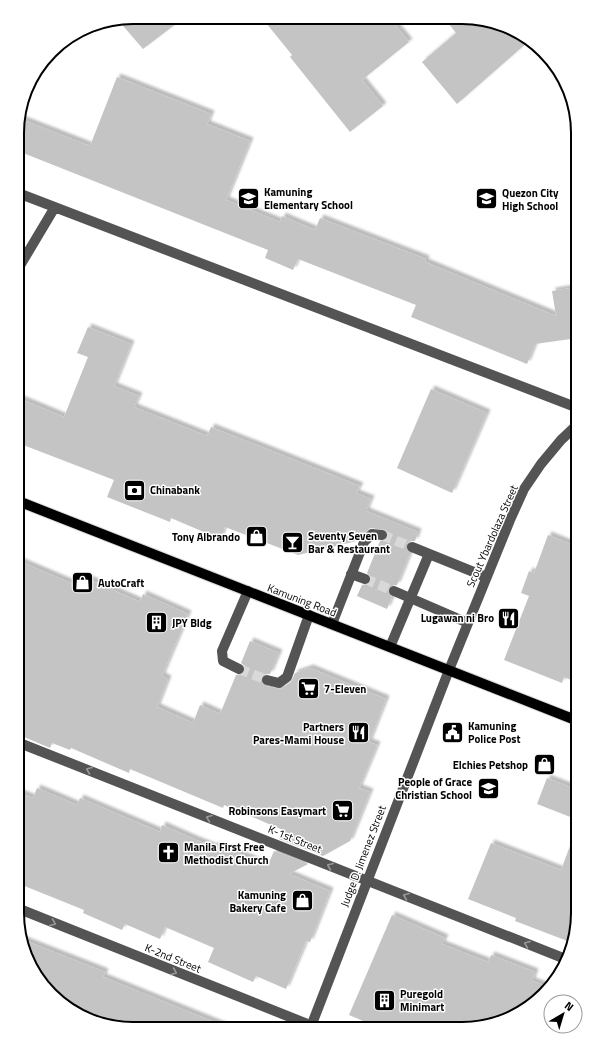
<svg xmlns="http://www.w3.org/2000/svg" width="595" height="1046" viewBox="0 0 595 1046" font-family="'Titillium Web',sans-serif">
<defs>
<filter id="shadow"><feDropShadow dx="3.5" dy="-3.5" stdDeviation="1" flood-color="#0004"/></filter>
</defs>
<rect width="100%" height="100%" fill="#fff"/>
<path fill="#c4c4c4" filter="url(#shadow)" d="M133,17h52l-42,32 -25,-29z
M262,18l128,1 19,23 -47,38 21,26 -33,26 -60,-75 2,-2z
M445,19h39l45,22 -72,63 -35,-42 34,-29z
M117,77l94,37 -4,10 43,17 -24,59 54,22 2,-6 33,14 5,-12 106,41 -1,3 131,54 -4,-25 26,-4v51l-43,6 -8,20 -116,-47 5,-12 -118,-46 -5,11 -28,-12 3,-8 -250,-99v-33l72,28z
M88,327l43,17 -17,42 25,10 -5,11 73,29 4,-9 149,59 -4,7 15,6 -5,12 52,21 -3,9h-4l-5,3v4l4,5 -13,32 -7,1 -2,3 1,6 3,2 -5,12 -30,-13 5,-11h5l4,-3v-5l-4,-4 13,-32 7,-3 1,-5 -3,-3 -15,-2 -13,13 -59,14 -73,-28 -5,12 -49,-21 -1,4 -63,-25 7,-17 -96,-37v-45l46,19 24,-60 -11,-4z
M431,389l56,24 -35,80 -55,-25z
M548,535l30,12v136l-14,-6 -2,6 -58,-23 25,-64 -8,-3 8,-22 5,2z
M17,560l63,27 4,-10 56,25 3,-8 45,20 -26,62 6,3 -11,28 36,16 7,-18 20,9 16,-39h6l3,-3v-6l-4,-3 9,-22 29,12 -9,21h-5l-4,4v4l4,4 16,3 10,-7 4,-9 15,-5 76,31 -17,43 8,3 -18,43 11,4 -20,49 -27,15 -44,-17 4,-9 -59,-25 -1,3 -93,-39 -1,4 -58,-25 -1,2 -18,-7 -2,5 -33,-14z
M547,778l31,12v30l-41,-16z
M37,788l40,17 3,-7 80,34 2,-7 34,15 18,7 1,-2 53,20 6,-14 34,13 -19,10 41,17 -20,51 -4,-1 -20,48 -30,-13 -3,6 -45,-20 6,-14 -49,-21 -5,12 -35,-15 -3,6 -39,-17 1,-3 -67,-27v-91l16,6z
M576,830l2,90 -8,22 -55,-21 1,-3 -48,-19 23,-56 70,27z
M392,915l53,23 -3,6 46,18 3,-7 44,17 -3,9 17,6 -50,36 -37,6h-80l-33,-14z
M21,939l84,33 -2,5 126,51h-109l-22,-9 -8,-4 1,-2 -35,-14 -33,-49z"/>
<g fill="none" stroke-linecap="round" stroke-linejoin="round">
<path stroke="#d9d9d9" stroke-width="10" stroke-dasharray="10 5" stroke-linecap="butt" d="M382,535l30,12
M365,579l29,12
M239,669l28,11"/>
<defs>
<path id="major" d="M18,501l560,220"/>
</defs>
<use href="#major" stroke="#dbdbdb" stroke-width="12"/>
<path stroke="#545454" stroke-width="10" d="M18,193l560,215
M18,269l37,-62
M412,547l74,30
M351,574l14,5
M394,591l74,32
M332,624l32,-82 8,-8 10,1
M390,647l39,-93
M239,669l-16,-8 -1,-10 26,-60
M267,680l12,3 8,-6 22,-62
M17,742l546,216
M17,908l303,121
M310,1029l139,-359 61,-150 14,-31 17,-25 20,-24 17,-16"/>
<use href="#major" stroke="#000" stroke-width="10"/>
</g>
<defs><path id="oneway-chevron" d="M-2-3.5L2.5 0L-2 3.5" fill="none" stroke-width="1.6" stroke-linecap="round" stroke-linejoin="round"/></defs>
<g stroke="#989898">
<use href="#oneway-chevron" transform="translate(89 770) rotate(-158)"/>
<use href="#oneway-chevron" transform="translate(209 818) rotate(-158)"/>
<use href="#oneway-chevron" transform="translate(330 866) rotate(-158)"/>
<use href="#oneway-chevron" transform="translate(406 896) rotate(-158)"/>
<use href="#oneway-chevron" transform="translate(53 923) rotate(22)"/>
<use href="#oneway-chevron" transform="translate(527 944) rotate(-158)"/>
<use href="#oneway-chevron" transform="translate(174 972) rotate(22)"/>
</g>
<defs>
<symbol id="school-square" viewBox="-11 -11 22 22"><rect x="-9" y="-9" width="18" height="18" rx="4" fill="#000" stroke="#fff"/><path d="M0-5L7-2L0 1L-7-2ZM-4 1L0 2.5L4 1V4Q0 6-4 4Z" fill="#fff"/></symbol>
<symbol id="bank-square" viewBox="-11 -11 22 22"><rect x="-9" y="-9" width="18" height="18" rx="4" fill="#000" stroke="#fff"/><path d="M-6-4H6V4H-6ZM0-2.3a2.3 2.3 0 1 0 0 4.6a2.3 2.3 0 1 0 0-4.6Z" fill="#fff"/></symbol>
<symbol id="shop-square" viewBox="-11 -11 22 22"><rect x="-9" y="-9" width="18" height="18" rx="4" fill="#000" stroke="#fff"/><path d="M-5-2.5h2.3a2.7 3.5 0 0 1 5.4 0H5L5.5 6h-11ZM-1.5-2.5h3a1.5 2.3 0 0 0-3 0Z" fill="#fff"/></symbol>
<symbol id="bar-square" viewBox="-11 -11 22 22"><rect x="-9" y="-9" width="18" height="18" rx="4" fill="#000" stroke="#fff"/><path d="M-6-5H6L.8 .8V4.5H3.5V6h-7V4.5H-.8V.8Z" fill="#fff"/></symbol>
<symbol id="restaurant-square" viewBox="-11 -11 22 22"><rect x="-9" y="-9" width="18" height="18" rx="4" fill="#000" stroke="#fff"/><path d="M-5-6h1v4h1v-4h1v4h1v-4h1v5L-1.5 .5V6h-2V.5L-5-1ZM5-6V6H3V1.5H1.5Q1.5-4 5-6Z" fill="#fff"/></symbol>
<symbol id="building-square" viewBox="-11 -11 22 22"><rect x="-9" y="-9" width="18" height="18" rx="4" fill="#000" stroke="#fff"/><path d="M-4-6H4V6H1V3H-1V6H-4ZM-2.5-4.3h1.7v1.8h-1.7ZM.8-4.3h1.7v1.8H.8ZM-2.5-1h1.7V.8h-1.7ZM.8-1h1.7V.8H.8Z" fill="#fff"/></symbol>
<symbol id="supermarket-square" viewBox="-11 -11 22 22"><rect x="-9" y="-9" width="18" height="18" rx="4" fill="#000" stroke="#fff"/><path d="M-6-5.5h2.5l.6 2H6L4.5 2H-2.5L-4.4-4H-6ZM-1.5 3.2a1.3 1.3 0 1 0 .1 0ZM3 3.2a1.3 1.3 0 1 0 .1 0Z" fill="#fff"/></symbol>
<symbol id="civic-square" viewBox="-11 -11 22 22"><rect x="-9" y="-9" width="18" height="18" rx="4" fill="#000" stroke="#fff"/><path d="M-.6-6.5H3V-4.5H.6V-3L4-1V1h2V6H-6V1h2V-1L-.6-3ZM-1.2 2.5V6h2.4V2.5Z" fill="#fff"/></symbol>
<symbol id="church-square" viewBox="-11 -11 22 22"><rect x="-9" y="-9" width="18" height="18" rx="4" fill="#000" stroke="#fff"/><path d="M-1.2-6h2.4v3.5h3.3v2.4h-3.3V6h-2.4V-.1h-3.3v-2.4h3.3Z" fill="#fff"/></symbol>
</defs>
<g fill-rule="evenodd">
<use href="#school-square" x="236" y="186" width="25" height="25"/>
<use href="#school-square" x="474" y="186" width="25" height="25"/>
<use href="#bank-square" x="122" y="478" width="25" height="25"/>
<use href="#shop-square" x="244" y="524" width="25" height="25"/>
<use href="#bar-square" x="280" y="530" width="25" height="25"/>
<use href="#shop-square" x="70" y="570" width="25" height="25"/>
<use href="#restaurant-square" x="496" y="606" width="25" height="25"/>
<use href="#building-square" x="144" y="610" width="25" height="25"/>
<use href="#supermarket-square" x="296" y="676" width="25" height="25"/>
<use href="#civic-square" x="440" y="720" width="25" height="25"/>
<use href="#restaurant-square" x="346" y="720" width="25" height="25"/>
<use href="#shop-square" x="532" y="752" width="25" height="25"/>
<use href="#school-square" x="476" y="776" width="25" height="25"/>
<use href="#supermarket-square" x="330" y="798" width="25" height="25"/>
<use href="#church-square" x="156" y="840" width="25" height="25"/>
<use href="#shop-square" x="290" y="888" width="25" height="25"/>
<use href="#building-square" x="372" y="988" width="25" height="25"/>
</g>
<g text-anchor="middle" stroke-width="3" stroke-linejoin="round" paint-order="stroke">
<g font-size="11" font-weight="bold" fill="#000" stroke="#fff" text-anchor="start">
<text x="264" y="196">Kamuning<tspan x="264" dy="13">Elementary School</tspan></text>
<text x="502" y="197">Quezon City<tspan x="502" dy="13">High School</tspan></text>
<text x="150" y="494">Chinabank</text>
<text x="308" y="540">Seventy Seven<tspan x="308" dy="13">Bar &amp; Restaurant</tspan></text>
<text x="240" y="541" text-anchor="end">Tony Albrando</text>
<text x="98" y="587">AutoCraft</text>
<text x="494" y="622" text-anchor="end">Lugawan ni Bro</text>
<text x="172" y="627">JPY Bldg</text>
<text x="324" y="693">7-Eleven</text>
<text x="468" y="730">Kamuning<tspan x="468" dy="13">Police Post</tspan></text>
<text x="344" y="731" text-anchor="end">Partners<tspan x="344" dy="13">Pares-Mami House</tspan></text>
<text x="528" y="769" text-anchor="end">Elchies Petshop</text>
<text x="472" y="786" text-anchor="end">People of Grace<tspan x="472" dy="13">Christian School</tspan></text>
<text x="326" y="815" text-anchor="end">Robinsons Easymart</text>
<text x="184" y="851">Manila First Free<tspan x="184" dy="13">Methodist Church</tspan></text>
<text x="286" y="899" text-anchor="end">Kamuning<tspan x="286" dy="13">Bakery Cafe</tspan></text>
<text x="400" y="998">Puregold<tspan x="400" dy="13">Minimart</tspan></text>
</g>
<g font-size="11" fill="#000" stroke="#fff">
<text transform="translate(492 536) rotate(-66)" y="4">Scout Ybardolaza Street</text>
<text transform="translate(302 600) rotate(21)" y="4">Kamuning Road</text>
<text transform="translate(295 839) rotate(22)" y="4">K-1st Street</text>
<text transform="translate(363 856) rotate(-69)" y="4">Judge D. Jimenez Street</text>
<text transform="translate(173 958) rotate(22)" y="4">K-2nd Street</text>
</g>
</g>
<path d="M0 0H595V1046H0ZM133 24H462A109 109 0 0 1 571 133V913A109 109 0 0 1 462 1022H133A109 109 0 0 1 24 913V133A109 109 0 0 1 133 24Z" fill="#fff" fill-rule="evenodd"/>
<path fill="none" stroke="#000" stroke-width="2" d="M133 24H462A109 109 0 0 1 571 133V913A109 109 0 0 1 462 1022H133A109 109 0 0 1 24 913V133A109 109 0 0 1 133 24Z"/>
<g transform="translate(563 1014) rotate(38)"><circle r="19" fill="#ffffff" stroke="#999999"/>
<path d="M0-3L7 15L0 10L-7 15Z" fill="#000000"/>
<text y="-6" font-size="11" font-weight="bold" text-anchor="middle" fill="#000000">N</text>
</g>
</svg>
